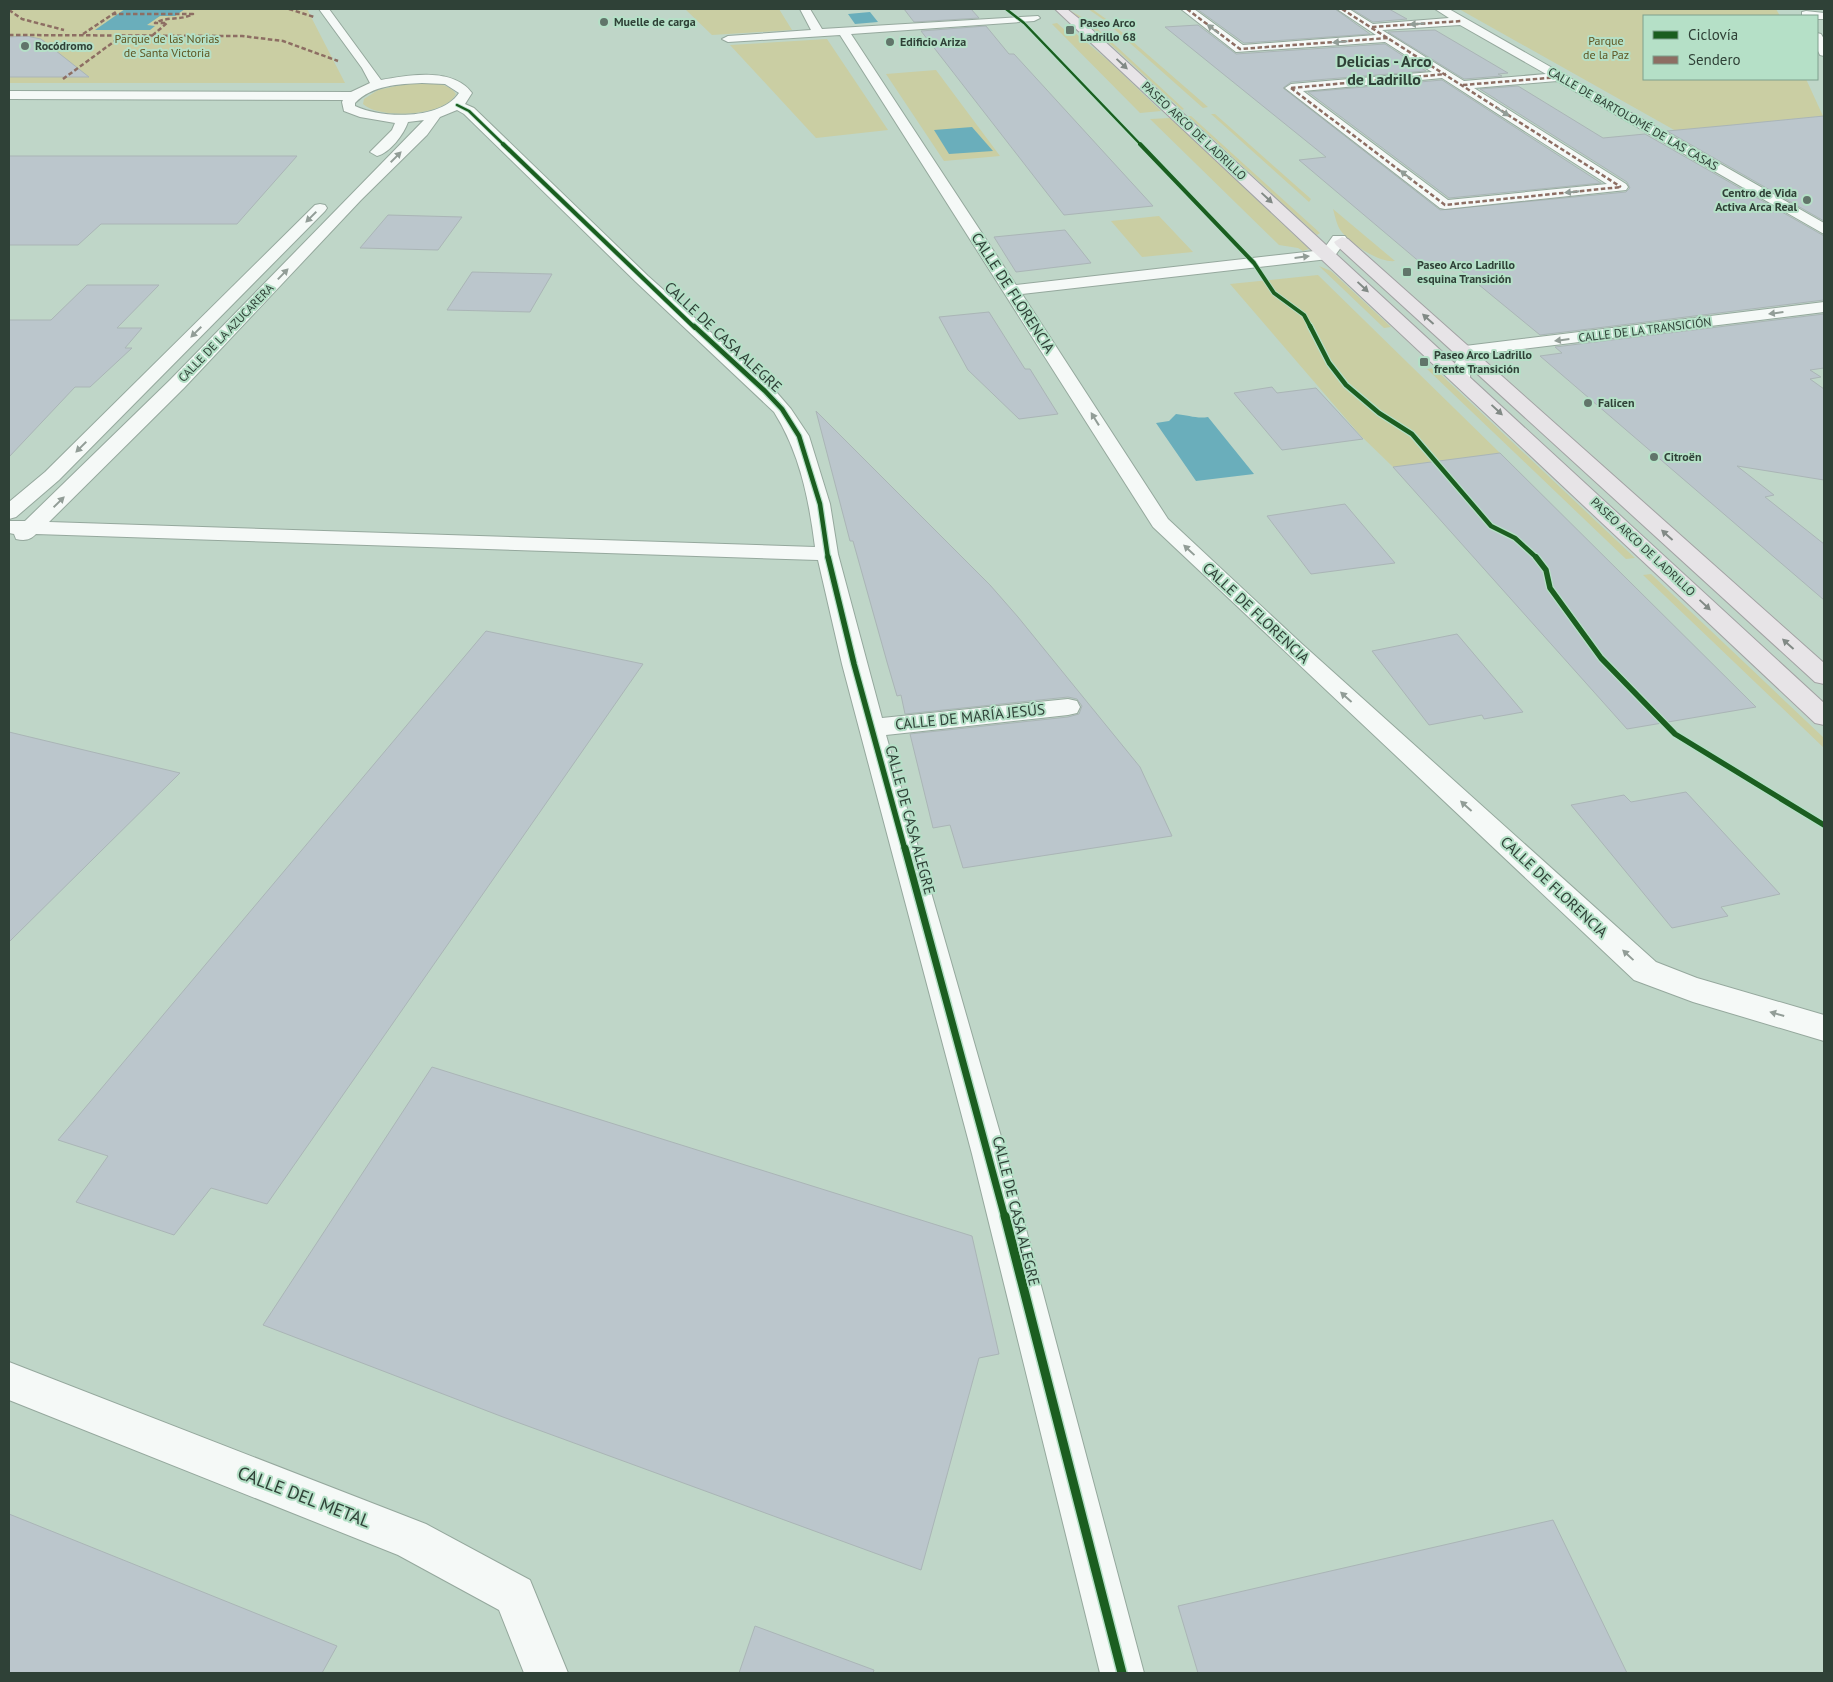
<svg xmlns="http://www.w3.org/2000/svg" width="1833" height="1682" viewBox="0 0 1833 1682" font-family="'PT Sans',sans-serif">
<rect width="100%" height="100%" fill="#bfd6c8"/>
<path fill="#cacea3" d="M9,9h298l38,74h-336z
M685,9h94l13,21 -80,5z
M1067,9l22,12 95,88 -2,1 -96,-88z
M1088,9h4l17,12 99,86 -5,1 -99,-88z
M1459,9h317l4,7h-136v63h162l17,37 -147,15z
M1057,23l10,9h7l36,30 51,49 -21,2 -88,-89z
M827,39l61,91 -72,8 -86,-93z
M936,70l64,86 -56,5 -58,-87z
M405,84c15,-1 41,-5 51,10 -10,22 -76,26 -93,10l1,-5 14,-9z
M1211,114h4l96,85 -2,3z
M1188,116h3l129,117 -3,2z
M1170,118l139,131 -6,2 -5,-3 -19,-3 -129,-126z
M1333,209l62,52c-16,2 -44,-17 -54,-30 -4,-5 -6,-15 -8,-22z
M1159,216l34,36 -51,5 -31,-36z
M1319,266l12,5 60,56 -7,1z
M1318,275l182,178 -107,14 -33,-32 -130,-151z
M1434,368l201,190 -9,1 -199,-190z
M1651,574l173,164v10l-181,-173z"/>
<path fill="#6aaebb" d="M125,9h60l-10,7h-15l-13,9 8,1 -5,4h-55z
M870,12l8,10 -23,2 -7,-10z
M972,127l21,24 -44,3 -15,-24z
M1176,414c12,1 21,5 32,3l46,57 -58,7 -40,-58 13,-2z"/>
<path fill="#bbc6cc" stroke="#aab5b6" d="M904,9h67l8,9 -65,4z
M1197,9h138l35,25 -126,9z
M1352,9h37l18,10 -34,3z
M1198,25l38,29 149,-10 41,27 -135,11 -8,6 157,122 186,-18 4,-4 -3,-6 -147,-93 38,-3 85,52 42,-4 179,102v64l-284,35 -84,-69 -28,3 -129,-109 27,-3 -161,-130z
M986,26l23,28h5l139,152 -89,9 -143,-184z
M1435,30l73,43 -10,1 4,2 -38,3 -76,-47z
M26,36l15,3 48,38h-80v-40z
M1442,80l159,103 -152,15 -141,-106z
M1824,116v105l-157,-90 65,-6z
M9,156h288l-60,68h-136l-23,21h-69z
M388,215l74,2 -24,33 -78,-2z
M1065,230l26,33 -75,9 -22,-35z
M472,272l80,2 -22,38 -83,-2z
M87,285h72l-42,43h25l-17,20h7l-42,39h-15l-66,70v-137h42z
M989,312l36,57h5l28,45 -39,5 -51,-49 -29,-53z
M1824,314v54l-14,2 11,7 -11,2 14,10v91l-87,-14 37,29 -9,2 59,47v56l-284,-244 22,-3 -7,-6z
M1272,387l5,6 39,-5 47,51 -81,11 -48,-57z
M816,411l174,174 28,32 122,150 32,69 -209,32 -13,-43 -17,3 -23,-94 158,-17 11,-3 3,-8 -5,-7 -9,-2 -163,17 -4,-19 -4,1 -10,-34 -34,-121h-3z
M1500,453l256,254 -129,22 -234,-262z
M1345,504l50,59 -84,11 -44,-58z
M486,631l157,33 -376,540 -56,-16 -37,47 -98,-33 32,-46 -50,-16z
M1457,634l66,78 -39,7 -2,-4 -53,10 -57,-74z
M9,732l171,41 -171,169z
M1686,792l94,102 -59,13 7,9 -56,12 -101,-123 53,-10 7,7z
M432,1067l540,169 27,118 -20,4 -58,212 -418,-153 -240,-92z
M9,1514l328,132 -15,27h-313z
M1553,1520l74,153h-429l-20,-67z
M755,1626l119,44 -1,3h-134z"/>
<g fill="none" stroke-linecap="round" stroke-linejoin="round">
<defs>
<path id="minor" d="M319,9h10l52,71c28,-5 72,-13 91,13l-7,11 9,4 174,168 124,111 19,22 18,27 21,68 8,50 44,164 186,-19 9,2 3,6 -3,6 -9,2 -182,20 120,419 138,519h-44l-128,-519 -130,-490 -24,-104 -782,-26c-6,6 -11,7 -20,5l-2,-5 -5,-1v-12h16l145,-141 254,-260 -16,2c-4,12 -18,31 -31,34l-7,-4 22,-22 3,-7 -35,-6 -16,-6 -2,-9 1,-2 -334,-1v-8l342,1 19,-9 -8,-15zM422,83l23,1 14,9c-18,27 -77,26 -104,13v-3c17,-18 44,-19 67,-20zM457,110l7,4 172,168 138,130c26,41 35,88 41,135l-766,-25 135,-134 177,-188 66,-65 13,-18z
M800,9h10l12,20 216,-13 2,2 -6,3 -183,13 165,251 307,-35 10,-14h12l2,3 -13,18 -6,2 -306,35 146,225 134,125 354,318 41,16 127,37v26l-131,-39 -59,-22 -481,-453 -313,-492 -112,7 -6,-3 6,-3 83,-6z
M1181,9h13l49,36 133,-10 -39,-26h12l24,15 76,-6 -14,-9h14l375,214v11l-267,-153 -83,7 152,96 2,3 -2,3 -181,19 -5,-1 -155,-120 6,-4 141,-12 -47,-30 -149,10zM1460,25l86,49 -82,7 -82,-51zM1442,78l165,106 -159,16 -145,-109z
M1806,11l18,2v6h-7v-3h-15v-4z
M1817,33l4,1 3,5v17l-4,-1 -3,-6z
M320,204l5,1 2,3 -2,3 -266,269 -43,37 -7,2v-17l36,-30 270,-267z
M1824,302v10l-351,43 -3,22 -3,4h-12l-3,-4 7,-30 6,-1z
M9,1362l417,162 104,56 38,93h-44l-25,-63 -101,-55 -389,-155z"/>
<path id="major" d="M1055,9h12l21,17 736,677v22l-9,-2z
M1342,237l6,2 476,424v21l-9,-2 -479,-437 -2,-3z"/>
</defs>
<use href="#minor" stroke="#95a89d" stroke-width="2"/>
<use href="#major" stroke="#a2a2a3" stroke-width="2"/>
<use href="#minor" fill="#f5f9f7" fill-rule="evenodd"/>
<use href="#major" fill="#e7e4e7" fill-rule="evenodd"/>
<path stroke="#8d6e63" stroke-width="2.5" stroke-dasharray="4.5 2.5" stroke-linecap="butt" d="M289,9l25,8
M1187,9l53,40 148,-11
M1342,9l279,178
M9,10l13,9 42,11
M112,14h81c-12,7 -26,2 -38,9h12l-14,12
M1372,27l90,-6
M83,34l33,-22
M9,35l233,1 41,5 55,20
M63,79l60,-44
M1463,85l97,-8
M1291,88l154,117 176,-18
M1291,88l155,-14"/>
<defs>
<path id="cycleway-far5" d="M1006,9l18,14 117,122
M457,105l12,6 35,34"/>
<path id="cycleway-far4" d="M503,144l192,184
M1140,144l114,119 20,30 30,22 7,13"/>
<path id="cycleway-far3" d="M694,326l71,65 17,18 17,27 21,68 8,54
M1310,326l19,37 17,22 33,28 33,21 79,92 24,12 22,20"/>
<path id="cycleway-far2" d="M828,557l26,107 51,186
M1536,557l10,13 4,18 51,70 74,76 149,91"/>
<path id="cycleway-far1" d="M905,848l100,370"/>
<path id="cycleway" d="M1005,1216l117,457"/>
</defs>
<use href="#cycleway-far5" stroke="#b5e0c7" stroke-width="4"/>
<use href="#cycleway-far4" stroke="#b5e0c7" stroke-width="5.5"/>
<use href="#cycleway-far3" stroke="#b5e0c7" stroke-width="7"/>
<use href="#cycleway-far2" stroke="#b5e0c7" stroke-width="8"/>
<use href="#cycleway-far1" stroke="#b5e0c7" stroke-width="10"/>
<use href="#cycleway" stroke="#b5e0c7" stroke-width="12"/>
<use href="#cycleway-far5" stroke="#1b5e20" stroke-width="2.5"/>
<use href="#cycleway-far4" stroke="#1b5e20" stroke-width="4"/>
<use href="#cycleway-far3" stroke="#1b5e20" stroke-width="4.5"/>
<use href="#cycleway-far2" stroke="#1b5e20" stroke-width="5.5"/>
<use href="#cycleway-far1" stroke="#1b5e20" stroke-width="7"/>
<use href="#cycleway" stroke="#1b5e20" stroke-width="9"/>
</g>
<defs><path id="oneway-solid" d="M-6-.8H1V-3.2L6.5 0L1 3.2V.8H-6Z" transform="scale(1.25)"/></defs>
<g fill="#929d97">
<use href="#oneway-solid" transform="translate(1417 24) rotate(176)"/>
<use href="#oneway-solid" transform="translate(1213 29) rotate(-143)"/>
<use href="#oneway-solid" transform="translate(1340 42) rotate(175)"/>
<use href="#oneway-solid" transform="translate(1503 112) rotate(33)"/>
<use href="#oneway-solid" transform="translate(396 157) rotate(-45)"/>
<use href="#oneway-solid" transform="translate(1406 175) rotate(-143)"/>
<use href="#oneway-solid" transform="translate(1572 192) rotate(174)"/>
<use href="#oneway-solid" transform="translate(311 217) rotate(135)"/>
<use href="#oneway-solid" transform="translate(1302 257) rotate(-7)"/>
<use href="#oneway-solid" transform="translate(283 274) rotate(-46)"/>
<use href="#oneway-solid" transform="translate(1776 313) rotate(173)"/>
<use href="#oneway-solid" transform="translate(196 332) rotate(135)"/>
<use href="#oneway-solid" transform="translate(1562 340) rotate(173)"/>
<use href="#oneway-solid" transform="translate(1095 419) rotate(-122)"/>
<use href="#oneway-solid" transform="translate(81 447) rotate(135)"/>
<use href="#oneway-solid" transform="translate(59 502) rotate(-44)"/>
<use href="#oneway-solid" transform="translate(1189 550) rotate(-137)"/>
<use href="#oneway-solid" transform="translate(1346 697) rotate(-138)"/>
<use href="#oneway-solid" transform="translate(1466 806) rotate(-138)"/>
<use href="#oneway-solid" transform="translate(1628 955) rotate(-137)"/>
<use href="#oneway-solid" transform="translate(1777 1014) rotate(-164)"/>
</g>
<g fill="#828a86">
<use href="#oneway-solid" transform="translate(1122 64) rotate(43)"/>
<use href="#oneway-solid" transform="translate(1267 198) rotate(43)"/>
<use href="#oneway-solid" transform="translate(1363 287) rotate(43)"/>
<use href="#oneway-solid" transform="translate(1428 319) rotate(-138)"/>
<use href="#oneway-solid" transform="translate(1497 410) rotate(43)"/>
<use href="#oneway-solid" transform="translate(1667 535) rotate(-138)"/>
<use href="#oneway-solid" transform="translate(1705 605) rotate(43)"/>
<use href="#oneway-solid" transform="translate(1788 644) rotate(-138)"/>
</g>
<g fill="#61756a" stroke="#b5e0c7" stroke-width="2">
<circle cx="604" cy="22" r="5"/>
<rect x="1065" y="25" width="10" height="10" rx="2.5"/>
<circle cx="890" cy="42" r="5"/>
<circle cx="25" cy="46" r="5"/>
<circle cx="1807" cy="200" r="5"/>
<rect x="1402" y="267" width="10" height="10" rx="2.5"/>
<rect x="1419" y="357" width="10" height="10" rx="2.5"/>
<circle cx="1588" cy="403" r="5"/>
<circle cx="1654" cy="457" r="5"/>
</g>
<g text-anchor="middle" stroke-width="4" stroke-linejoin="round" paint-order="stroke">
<g font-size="12" font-weight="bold" fill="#2f4137" stroke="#b5e0c7" text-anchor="start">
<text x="614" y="26">Muelle de carga</text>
<text x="1080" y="27">Paseo Arco<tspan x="1080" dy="14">Ladrillo 68</tspan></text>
<text x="900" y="46">Edificio Ariza</text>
<text x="35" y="50">Rocódromo</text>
<text x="1797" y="197" text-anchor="end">Centro de Vida<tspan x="1797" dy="14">Activa Arca Real</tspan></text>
<text x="1417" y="269">Paseo Arco Ladrillo<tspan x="1417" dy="14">esquina Transición</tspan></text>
<text x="1434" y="359">Paseo Arco Ladrillo<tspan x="1434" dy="14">frente Transición</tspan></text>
<text x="1598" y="407">Falicen</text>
<text x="1664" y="461">Citroën</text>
</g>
<g font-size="12" fill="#5f5623" stroke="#b5e0c7">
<text x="167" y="43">Parque de las Norias<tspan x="167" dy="14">de Santa Victoria</tspan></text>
<text x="1606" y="45">Parque<tspan x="1606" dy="14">de la Paz</tspan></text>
</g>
<g font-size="12" fill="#2f4137" stroke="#b5e0c7">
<text transform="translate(1633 119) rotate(30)" y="4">CALLE DE BARTOLOMÉ DE LAS CASAS</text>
<text transform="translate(1194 131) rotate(43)" y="4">PASEO ARCO DE LADRILLO</text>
<text transform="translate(1645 330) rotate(-7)" y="4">CALLE DE LA TRANSICIÓN</text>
<text transform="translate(226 333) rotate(-46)" y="4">CALLE DE LA AZUCARERA</text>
<text transform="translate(1643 547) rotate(43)" y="4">PASEO ARCO DE LADRILLO</text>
</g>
<g font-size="15" fill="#2f4137" stroke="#b5e0c7">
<text transform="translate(1013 293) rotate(57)" y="5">CALLE DE FLORENCIA</text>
<text transform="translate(723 337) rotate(43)" y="5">CALLE DE CASA ALEGRE</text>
<text transform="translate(1256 613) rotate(43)" y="5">CALLE DE FLORENCIA</text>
<text transform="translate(970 717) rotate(-6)" y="5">CALLE DE MARÍA JESÚS</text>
<text transform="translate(910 820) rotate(75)" y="5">CALLE DE CASA ALEGRE</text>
<text transform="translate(1554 887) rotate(43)" y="5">CALLE DE FLORENCIA</text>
<text transform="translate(1016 1211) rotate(76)" y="5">CALLE DE CASA ALEGRE</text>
</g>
<g font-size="16" font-weight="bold" fill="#2f4137" stroke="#b5e0c7">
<text x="1384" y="67">Delicias - Arco<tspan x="1384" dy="18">de Ladrillo</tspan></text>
</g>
<g font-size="18" fill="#2f4137" stroke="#b5e0c7">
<text transform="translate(304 1497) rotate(21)" y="6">CALLE DEL METAL</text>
</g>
</g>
<rect width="1833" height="1682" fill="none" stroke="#2f4137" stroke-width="20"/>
<rect x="1643" y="15" width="175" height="65" fill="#b5e0c7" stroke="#7fa08d"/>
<rect x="1653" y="31" width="25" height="8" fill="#1b5e20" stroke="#7fa08d"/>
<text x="1688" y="40" font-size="15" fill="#2f4137">Ciclovía</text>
<rect x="1653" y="56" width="25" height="8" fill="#8d6e63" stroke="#7fa08d"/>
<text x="1688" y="65" font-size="15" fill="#2f4137">Sendero</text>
</svg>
